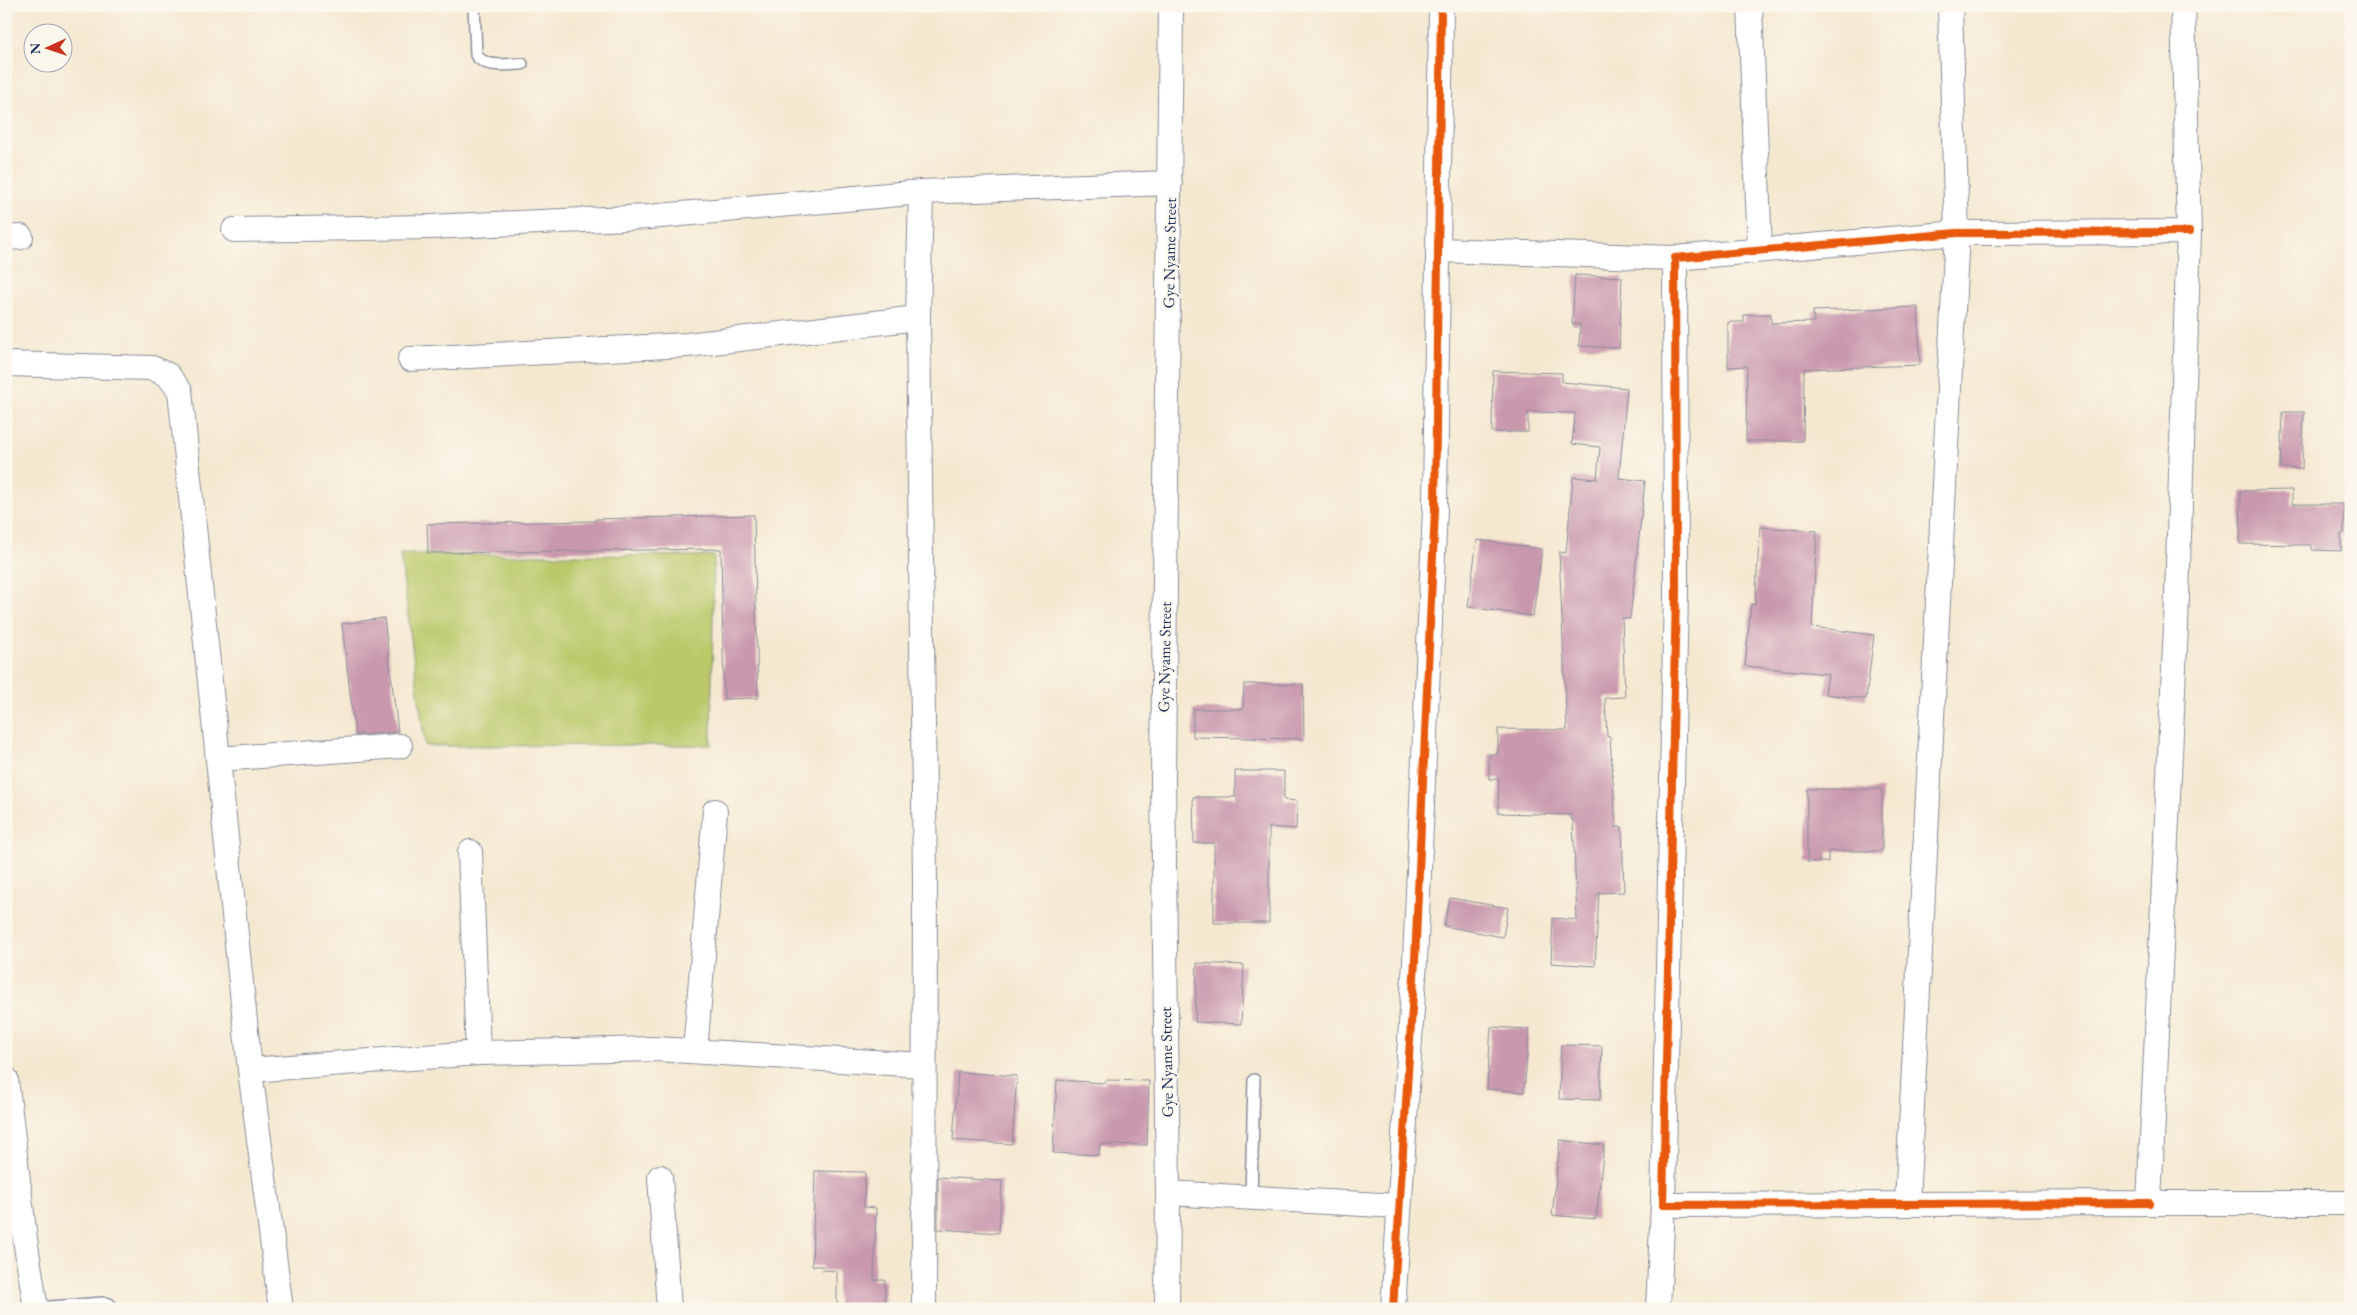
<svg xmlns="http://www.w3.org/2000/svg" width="2357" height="1315" viewBox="0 0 2357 1315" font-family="'EB Garamond',serif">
<rect width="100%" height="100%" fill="#fbf7ec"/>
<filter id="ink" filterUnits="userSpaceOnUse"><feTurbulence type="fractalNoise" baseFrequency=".02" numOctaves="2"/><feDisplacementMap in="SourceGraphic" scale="10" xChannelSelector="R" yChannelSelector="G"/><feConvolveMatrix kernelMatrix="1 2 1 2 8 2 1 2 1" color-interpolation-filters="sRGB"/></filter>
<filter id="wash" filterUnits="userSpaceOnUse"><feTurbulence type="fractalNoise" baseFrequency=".0096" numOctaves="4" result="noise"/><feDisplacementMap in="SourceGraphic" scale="20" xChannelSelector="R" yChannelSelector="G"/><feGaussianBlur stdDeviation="1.12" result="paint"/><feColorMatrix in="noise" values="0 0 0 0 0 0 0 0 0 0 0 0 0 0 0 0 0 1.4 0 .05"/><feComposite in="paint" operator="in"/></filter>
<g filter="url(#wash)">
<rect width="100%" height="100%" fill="#f5e8d1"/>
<path fill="#bbc96b" stroke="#6b7c64" d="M400,554l314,2 -3,189 -286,1z"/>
<g id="blocks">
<path fill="#c998ad" d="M1575,275l47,2 -3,71 -40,-2 1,-22h-8z
M1918,307l2,58 -116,4 -1,72h-57l1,-75 -19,1v-45h16v-7l27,-1v9l43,-1 -1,-11z
M1493,371l69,2v9l65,6 -8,90 26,3 -15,138 -8,-1 3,79 -20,1 2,39h3l6,90h6l2,65 -25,1 -4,73 -44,-3 2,-45 24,2 -4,-101h-2v-4l-73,-2 1,-34h-10v-25h9v-25l69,1 -8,-178 7,1 7,-76 24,2 3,-32 -28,-3 3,-31 -47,-1v20h-36z
M2283,412h21l-2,57 -21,-1z
M2292,490v14h52v29l-3,1v17l-30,-1v-5l-71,-1 1,-53z
M754,515l4,183 -34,1 -3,-150 -293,4 -1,-29 169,-3v-2z
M1760,527l57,4 -5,96 62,8 -8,64 -41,-5 3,-20 -83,-8 6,-62 4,1z
M1477,540l65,9 -9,67 -65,-9z
M384,618l14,114 -43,3 -13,-111z
M1244,684h59l1,55 -111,-2v-28h50z
M1235,771h49v29l13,1 -1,28 -27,-2v96h-55v-80h-20l-1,-46h42z
M1807,789h75v62h-54v11h-21z
M1450,898l58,10 -5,29 -59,-11z
M1197,963l47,2 -3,59 -46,-2z
M1491,1027l38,2 -5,63 -37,-3z
M1561,1045l41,1 -2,54 -41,-1z
M958,1072l59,4 -5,68 -59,-4z
M1057,1080l48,3v-3l44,1 -2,64 -47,-1 -1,11 -46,-2z
M1560,1140l44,5 -8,74 -44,-4z
M815,1171l50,1 -1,35 12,1 -2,72h11v29h-48v-38l-15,-1 1,-4h-11z
M938,1177l64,4 -3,52 -61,-4z"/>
</g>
</g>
<g filter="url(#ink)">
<use href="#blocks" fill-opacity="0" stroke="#888c98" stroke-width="1"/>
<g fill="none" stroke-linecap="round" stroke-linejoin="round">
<defs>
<path id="service" d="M474,6l2,49c10,14 30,9 46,9
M1251,1197l3,-117
M36,1308l67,-5 6,1 5,5"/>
<path id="minor" d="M1750,6l10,244
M2183,6l6,226 -13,394 -27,577h202
M921,192l-3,126 7,562 -1,429
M234,230l196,-3 219,-10 272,-25 249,-9
M6,238l15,-1
M1439,250l236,8
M410,359l277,-14 231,-27
M6,364l146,4 16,7 12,16 70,679 31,239
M218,759l182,-13
M470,852l8,201
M695,1051l20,-240
M250,1070l228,-17 177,-4 268,16
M6,1079l19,160 11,70
M660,1177l9,132
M1168,1193l231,13
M1907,1203l50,-970 -7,-227
M2149,1203l-486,2 13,-612 -1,-335 282,-25 232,-1
M1167,1309l1,-116 -5,-415 8,-772
M1393,1309l22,-348 20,-452 6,-503
M1658,1309l5,-104"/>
</defs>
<use href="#service" stroke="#888c98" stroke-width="14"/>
<use href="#minor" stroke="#888c98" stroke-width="26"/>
<use href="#service" stroke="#fff" stroke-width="11"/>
<use href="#minor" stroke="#fff" stroke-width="24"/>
<defs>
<path id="cycleway" d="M2149,1203l-486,2 13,-612 -1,-335 282,-25 232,-1
M1393,1309l22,-348 20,-452 6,-503"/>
</defs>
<use href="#cycleway" stroke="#fbf7ec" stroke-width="11"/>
<use href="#cycleway" stroke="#e8590c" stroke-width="8"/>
</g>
</g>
<g text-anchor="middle" stroke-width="4" stroke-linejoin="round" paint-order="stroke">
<g font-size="16" fill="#1b2f5e" stroke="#fbf7ec">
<text transform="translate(1169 253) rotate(-89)" y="6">Gye Nyame Street</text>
<text transform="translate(1164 657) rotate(-89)" y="6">Gye Nyame Street</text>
<text transform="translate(1166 1062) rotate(-91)" y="6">Gye Nyame Street</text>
</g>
</g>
<rect width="2357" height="1315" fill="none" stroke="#fbf7ec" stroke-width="25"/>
<g transform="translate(48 48) rotate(267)"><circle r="24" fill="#fbf7ec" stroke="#a1a7b3"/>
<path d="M0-4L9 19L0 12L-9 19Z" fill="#c8321e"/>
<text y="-8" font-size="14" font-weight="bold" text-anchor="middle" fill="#1b2f5e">N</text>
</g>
</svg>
